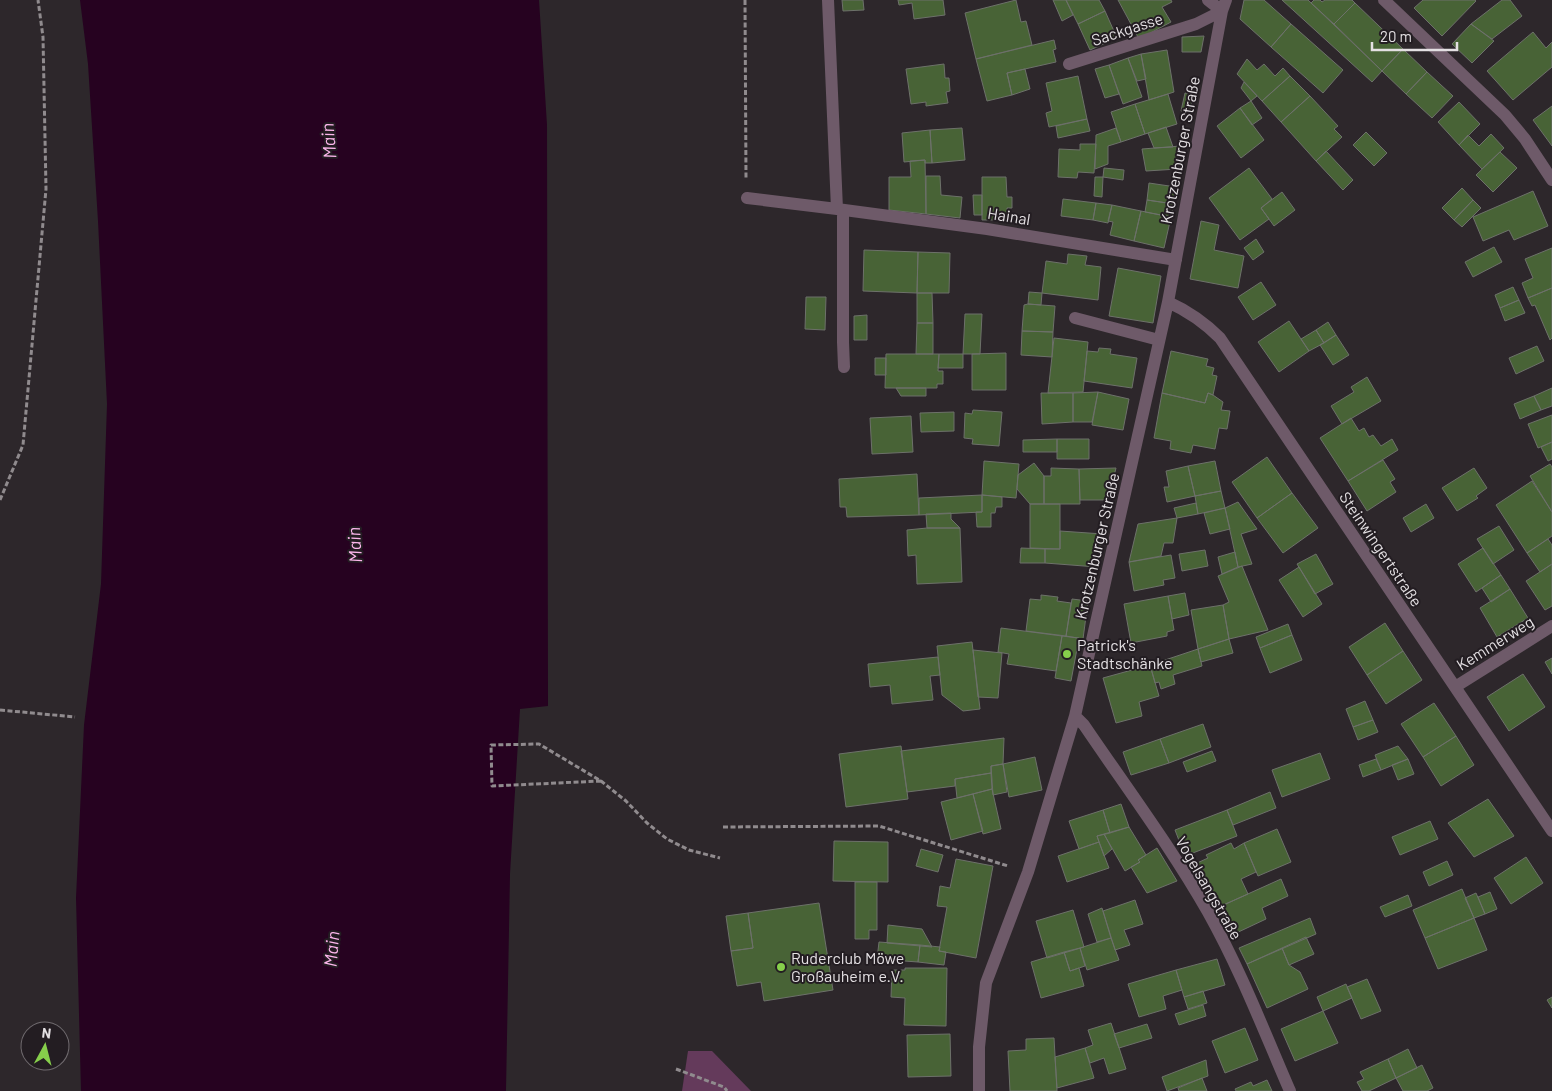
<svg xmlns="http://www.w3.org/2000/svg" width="1552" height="1091" viewBox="0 0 1552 1091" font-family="Barlow,sans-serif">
<rect width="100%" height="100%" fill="#2d272b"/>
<path fill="#643a5b" d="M688,1051h24l39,40h-69z"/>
<path fill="#260220" d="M80,0h459l8,125 1,581 -28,3 -10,165 -4,217h-425l-5,-193 8,-173 17,-141 6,-180 -9,-183 -10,-157z"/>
<path fill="#486336" stroke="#6d716a" d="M842,0h21l1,10 -21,1z
M898,0h45l2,15 -31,4 -2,-16 -13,2z
M1016,0l5,22 5,-1 6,24 -56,14 -11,-46z
M1053,0h13l7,15 -11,6z
M1066,0h33l6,11 -27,13z
M1118,0h53l1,2 -10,5 9,15 -32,17z
M1244,0h20l27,24 -20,23 -31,-28z
M1282,0h26l74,71 -10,11z
M1314,0h6l2,2 3,-2h27l3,3 -21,21 -23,-21z
M1423,0h52l1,1 -34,35 -28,-28z
M1502,0h8l12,16 -30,23 -21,-15z
M1355,3l48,46 -21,22 -48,-47z
M1105,11l12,27 -27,12 -12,-26z
M1291,24l52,46 -20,23 -52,-46z
M1471,24l23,17 -22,22 -20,-19z
M1533,32l13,16 6,-6v25l-39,33 -26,-29z
M1204,36l-3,16h-19v-15z
M1054,40l2,9 -3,1 3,12 -49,11 5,22 -25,6 -11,-42z
M1403,49l24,23 -21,22 -24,-23z
M1167,50l7,42 -25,8 -8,-46z
M1141,54l5,25 -9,2 -9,-23z
M1128,58l14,39 -19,7 -14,-39z
M1247,59l10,11 7,-6 11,12 8,-8 7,8 -28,25 -25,-27z
M944,64l1,14h4l1,13 -4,1 2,11 -22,3v-4l-15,2 -5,-35z
M1109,65l10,29 -14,4 -10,-29z
M1025,69l5,20 -18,6 -5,-22z
M1427,72l26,24 -21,22 -26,-24z
M1078,76l9,43 -38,8 -3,-14 6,-2 -6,-28z
M1290,76l20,20 -29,26 -19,-21z
M1244,82l13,14 -6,5 -10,-13z
M1185,93l8,1 -3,18 -9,-1z
M1168,94l9,30 -32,10 -10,-30z
M1310,96l28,30 -4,3 8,8 -26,24 -35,-39z
M1251,101l11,17 -10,7 -12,-17z
M1459,102l21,22 -21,21 -21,-23z
M1135,104l10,30 -24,8 -10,-30z
M1552,106v40l-19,-26z
M1240,108l24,32 -23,18 -24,-32z
M1087,119l3,12 -32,7 -2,-12z
M1166,127l7,20 -19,1 -6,-15z
M962,128l3,32 -33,3 -2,-33z
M1116,128l5,14 -13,4v18l-13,5 1,-34z
M930,130l2,33h-7v-3l-21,2 -2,-29z
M1366,132l21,21 -13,13 -21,-21z
M1491,134l13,14 -22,21 -23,-24 9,-10 11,11z
M1080,144h16l-2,29 -16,-1 -1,6 -19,-1 1,-28 21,1z
M1181,146l-3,23 -32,2 -4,-22z
M1326,151l27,29 -10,10 -27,-29z
M1500,152l17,16 -24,24 -17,-17z
M925,160l1,54 -37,-4v-33h22l-1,-16z
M1104,168l20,2 -1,10 -20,-3z
M1249,168l23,31 -11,9 8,11 -29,21 -31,-42z
M926,176h14l1,19 21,2 -2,21 -34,-4z
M982,177h24l1,20h5v11h-5l1,12h-26z
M1095,177h8l-1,20 -8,-1z
M1149,183l27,4 -2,17 -27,-4z
M1462,188l11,12 -19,20 -12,-12z
M1533,191l15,35 -34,14 -5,-10 -26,11 -10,-24z
M1282,192l13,18 -21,16 -13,-18z
M973,195h9v20h-8z
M1063,199l33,4 -3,17 -32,-4z
M1147,200l27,4 -3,13 -26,-5z
M1473,200l8,8 -19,19 -8,-7z
M1096,203l16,2 -4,18 -15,-3z
M1112,205l29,6 -7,30 -24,-6 3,-13 -5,-1z
M1141,211l30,6 -7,31 -30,-7z
M1201,221l18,4 -5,25 30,6 -6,32 -48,-9z
M1256,239l8,13 -11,8 -9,-12z
M1494,247l8,15 -29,15 -8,-15z
M1552,248v40l-24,10 -6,-15 11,-5 -8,-19z
M864,250l54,2 -1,41 -54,-2z
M918,252l32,1 -1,40h-32z
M1068,254l19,2 -2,9 16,2 -3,33 -56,-7 4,-32 21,3z
M1118,268l43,8 -8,47 -44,-7z
M1261,282l15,23 -23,15 -15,-23z
M1513,287l6,13 -19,8 -5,-13z
M1552,288v50l-2,2 -15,-35 -3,1 -4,-8z
M1029,292l13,1 -1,12 -13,-1z
M917,293h15l1,30h-16z
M806,297h20l-1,33 -20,-1z
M1519,300l6,13 -20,8 -5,-13z
M1028,304l27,2 -2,26 -31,-1 2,-26z
M965,314h17l-2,40h-17z
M867,315v25h-13v-24z
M1289,321l20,30 -30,21 -21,-30z
M1328,322l8,13 -12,8 -8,-13z
M917,323h16v31h-17z
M1316,330l8,13 -15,8 -8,-12z
M1022,331l31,1 -1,25 -31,-2z
M1336,335l13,20 -16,10 -13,-20z
M1054,338l34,4 -5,50 -35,1z
M1537,346l7,15 -28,13 -7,-16z
M1099,348l12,1 -1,5 27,4 -5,30 -48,-7 3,-30 11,1z
M1171,351l37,8 -2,7 8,2 -2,7 5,1 -4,19 -5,-2 -3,10 -43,-10z
M1006,353v37h-34v-36z
M886,354h53l-1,17h5v13h-6v4h-52z
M939,354h24v14h-25z
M875,358h11v17h-11z
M1367,377l14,24 -39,23 -11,-18 23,-14 -3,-5z
M896,388h30v8h-25z
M1552,388v18l-11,4 -7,-14z
M1098,392l-6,30h-19v-29z
M1098,392l31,7 -6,31 -31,-5z
M1041,393h32v29l-31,2z
M1162,393l43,10 3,-10 5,2 10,7 -2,8 9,1 -3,18 -8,-1 -4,21 -22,-4 -2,8 -21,-4 1,-8 -17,-3z
M1534,396l7,14 -21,9 -6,-15z
M973,410l29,2 -3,34 -27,-2 1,-5 -9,-1 1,-25 7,1z
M954,412v19l-33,1 -1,-19z
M1552,415v27l-14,6 -10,-24z
M911,416l2,36 -41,2 -2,-36z
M1351,418l8,13 5,-3 5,9 4,-2 8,11 11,-7 6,11 -50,31 -28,-43z
M1057,439v13h-34v-12z
M1057,439h32v20h-32z
M1552,442v17l-4,2 -7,-14z
M1267,457l25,36 -35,25 -25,-36z
M1383,460l12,19 -5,3 6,10 -29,19 -19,-30z
M984,461l35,3 -3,34 -34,-3z
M1215,461l6,30 -26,5 -7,-30z
M1034,463l10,13v28h-14l-13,-15 1,-14z
M1550,464l2,3v45l-22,-36z
M1188,466l7,30 -28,6 -3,-15h5l-3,-16z
M1051,468l28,1 1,35h-36v-28h7z
M1116,468l-8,32h-28l-1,-31z
M1474,468l13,20 -11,8 2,2 -21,13 -15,-23z
M917,474l2,41 -72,2 -1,-10h-6l-1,-28z
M1532,481l20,31v24l-25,17 -31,-48z
M1221,491l4,17 -27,6 -3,-18z
M1292,493l26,35 -35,25 -26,-35z
M982,495l20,2v10h-6l-1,6h-4v14h-14l-1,-15h6z
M982,495v17l-63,3v-17z
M1238,502l19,27 -16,5 11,30 -14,3 -13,-59z
M1196,503l2,11 -21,4 -3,-10z
M1030,504h30v45l-30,-1z
M1426,504l8,14 -23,14 -8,-14z
M1225,508l5,21 -20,5 -6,-21z
M951,513v6l9,9h-33l-1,-14z
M1177,518l-4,25h-9l-3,13 -32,6 9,-38z
M1499,526l15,24 -21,14 -16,-25z
M927,528h33l2,54 -45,2 -1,-29 -8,1 -1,-26z
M1060,531l43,3 -6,33 -52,-4v-14h15z
M1548,539l4,6v19l-12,8 -13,-19z
M1021,548l24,1v14h-25z
M1483,548l18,27 -25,17 -18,-28z
M1205,550l3,16 -26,5 -3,-17z
M1235,552l3,15 -16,7 -4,-17z
M1316,554l17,30 -18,10 -18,-30z
M1171,555l4,23 -12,2 1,5 -30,6 -5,-29z
M1552,564v42l-7,4 -19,-29z
M1242,566l26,64 -39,9 -6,-34 6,-3 -11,-26z
M1299,567l23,37 -19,13 -24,-37z
M1501,575l9,14 -19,13 -9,-14z
M1510,589l18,29 -31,19 -17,-29z
M1185,593l4,22 -17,4 -4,-23z
M1041,595l17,2 -1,4 14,2 -5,33 -40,-5 4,-32 11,1z
M1168,596l6,34 -7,2v4l-36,7 -7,-39z
M1072,599l16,2 -5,38 -17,-3z
M1223,605l6,34 -31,10 -7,-39z
M1385,623l18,28 -36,24 -18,-28z
M1288,624l4,11 -32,13 -4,-11z
M1001,628l61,8 -6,35 -49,-7 2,-10 -11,-2z
M1292,635l10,25 -32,13 -10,-25z
M1062,636l17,2 -8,43 -16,-3z
M1229,639l4,14 -32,9 -3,-13z
M972,642l8,67 -17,2 -21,-16 -5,-49z
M1198,649l4,17 -29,9 2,9 -14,5 -2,-7 -4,1 -5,-18z
M973,650l29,3 -4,45 -20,-1z
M1403,651l19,29 -36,24 -19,-29z
M938,657l2,18 -10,1 3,24 -41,4 -2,-19 -20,2 -2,-23z
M1552,658v16l-7,-12z
M1150,665l9,31 -20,6 3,14 -26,7 -13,-45z
M1523,674l22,33 -36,24 -22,-34z
M1365,701l8,19 -20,7 -7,-18z
M1434,703l22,33 -33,21 -22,-33z
M1373,720l5,12 -20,8 -5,-13z
M1203,724l8,23 -42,16 -9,-24z
M1456,736l18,29 -33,21 -18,-29z
M1004,738l-1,26 -12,2v7l-36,6v7l-48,6 -6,-41z
M1160,739l9,24 -38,12 -8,-23z
M901,746l7,53 -62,8 -7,-53z
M1398,746l10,13 -27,11 -6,-15z
M1212,751l4,10 -29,11 -4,-10z
M1320,753l10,26 -48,18 -10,-27z
M1035,757l7,33 -33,7 -6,-33z
M1376,759l5,11 -18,7 -4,-12z
M1408,759l6,15 -16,6 -6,-15z
M1003,764l4,28 -14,3 -2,-29z
M991,773l1,16 -35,9 -2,-19z
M992,789l9,40 -18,5 -10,-40z
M1270,792l6,16 -43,17 -6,-15z
M973,794l10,37 -32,9 -10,-38z
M1488,799l26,37 -40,21 -26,-34z
M1121,804l8,23 -19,6 -7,-23z
M1103,810l7,23 -13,3 2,6 -20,7 -10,-28z
M1227,810l10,26 -52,20 -10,-26z
M1430,821l8,18 -38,16 -8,-18z
M1129,827l17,28 -8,5 2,2 -15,9 -21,-37z
M1277,829l14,33 -33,14 -14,-33z
M1104,834l8,15 -8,7 -7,-20z
M834,841l54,1v40l-55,-1z
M1099,842l10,26 -42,14 -9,-26z
M1231,843l3,6 10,-6 12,29 -15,7 7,15 -29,13 -24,-43 13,-6 -2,-3z
M1157,848l20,33 -30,12 -16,-26 9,-5 -2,-2z
M921,849l22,6 -5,17 -22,-6z
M1526,857l17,26 -32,21 -17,-26z
M956,859l37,7 -17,92 -37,-7 8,-44 -10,-1 3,-20 10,2z
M1447,861l6,14 -24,11 -6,-14z
M1281,879l7,17 -26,12 4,11 -34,16 -13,-28z
M855,882h22v48h-8v9h-14z
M1462,889l12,29 -49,20 -12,-28z
M1490,892l7,17 -12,5 -7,-17z
M1476,893l9,21 -11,4 -9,-20z
M1408,895l4,11 -27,11 -5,-10z
M1135,900l8,24 -19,6 6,15 -15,5 -12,-39z
M819,903l14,87 -69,11 -3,-19 -24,4 -6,-35 22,-3 -5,-35z
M1102,908l9,30 -14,4 -9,-28z
M1073,910l11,37 -37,11 -11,-37z
M748,913l5,35 -22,3 -5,-35z
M1310,918l6,16 -69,30 -8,-16z
M1474,918l13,32 -49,19 -13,-31z
M888,925l34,4 10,18 -45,-4z
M1306,937l8,17 -25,11 -7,-17z
M1111,938l8,22 -32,10 -7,-22z
M879,942l41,3 -2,17 -41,-3z
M920,945l20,2 -1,4 7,1 -2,13 -26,-3z
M1080,948l5,18 -15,5 -6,-19z
M1282,948l7,17 11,7 8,17 -41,19 -20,-44z
M1064,952l6,19 9,-3 5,18 -43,12 -10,-36z
M1217,959l8,26 -41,12 -8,-27z
M905,968h42l-1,58 -42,-1 1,-27 -14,-1 1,-27h13z
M1176,970l6,20 -19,6 3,13 -27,8 -11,-33z
M1367,979l14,32 -20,8 -14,-32z
M1346,984l6,14 -29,13 -6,-14z
M1203,991l4,12 -19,6 -4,-12z
M1552,997v11l-5,-8z
M1203,1005l3,11 -27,9 -4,-11z
M1323,1011l15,32 -43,18 -14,-32z
M1111,1023l15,46 -17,5 -5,-16 -14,5 -5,-15 8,-3 -5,-15z
M1147,1024l5,14 -33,10 -5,-14z
M1245,1028l13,32 -33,13 -13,-32z
M950,1034l1,42 -43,1 -1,-42z
M1054,1038l3,53h-47l-2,-40 18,-1v-11z
M1085,1048l9,30 -37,10 -2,-31z
M1408,1049l9,19 -21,10 -8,-19z
M1388,1059l8,19 -27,13h-7l-5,-9 7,-3 -4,-7z
M1206,1060l2,16 -41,15 -5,-14z
M1422,1065l11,23 -6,3h-24l-7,-13z
M1202,1078l5,13h-28l-1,-3z
M1267,1080l5,11h-36l-1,-2 16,-7 2,4z"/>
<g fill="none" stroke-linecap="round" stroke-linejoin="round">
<path stroke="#908b8e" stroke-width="3" stroke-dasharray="5 2.5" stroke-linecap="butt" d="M745,0l1,178
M0,500l23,-55 23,-256 -3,-152 -5,-37
M0,710l75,7
M601,781l-109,5 -1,-41 48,-1 62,37 25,20 21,22 20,16 22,11 31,8
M723,827l156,-1 129,40
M676,1069l48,18 3,4"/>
<path stroke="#6e5a69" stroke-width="12" d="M828,0l9,209
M1208,0l14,11
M1384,0l121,115 20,24 27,41
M1069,64l127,-40 26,-13
M747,198l90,11 150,20 189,31
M843,210v132l1,25
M1168,302c20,9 36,20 52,36l332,493
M1075,318l84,22
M1455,687l97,-61
M1075,716l9,9c42,62 87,122 124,187 32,57 56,119 82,179
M979,1091v-44l7,-64 42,-111 47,-156 93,-414 54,-291 4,-11"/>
</g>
<g fill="#86cf4b" stroke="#231d22" stroke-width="2">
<circle cx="1067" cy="654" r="5"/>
<circle cx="781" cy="967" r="5"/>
</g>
<g text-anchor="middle" stroke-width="4" stroke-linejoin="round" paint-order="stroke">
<g font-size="16" fill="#e4e0e3" stroke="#231d22">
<text transform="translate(1127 29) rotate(-18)" y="6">Sackgasse</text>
<text transform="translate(1180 150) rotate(-79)" y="6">Krotzenburger Straße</text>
<text transform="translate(1009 216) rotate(9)" y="6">Hainal</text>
<text transform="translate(1097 546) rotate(-77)" y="6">Krotzenburger Straße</text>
<text transform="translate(1381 549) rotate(56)" y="6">Steinwingertstraße</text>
<text transform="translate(1495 643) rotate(-32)" y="6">Kemmerweg</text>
<text transform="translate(1209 888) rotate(60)" y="6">Vogelsangstraße</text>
</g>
<g font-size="16" fill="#e4e0e3" stroke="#231d22" text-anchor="start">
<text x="1077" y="651">Patrick's<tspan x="1077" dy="18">Stadtschänke</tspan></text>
<text x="791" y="964">Ruderclub Möwe<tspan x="791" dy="18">Großauheim e.V.</tspan></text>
</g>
<g font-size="18" font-style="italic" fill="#fcb6ec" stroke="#231d22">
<text transform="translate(329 141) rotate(-95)" y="6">Main</text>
<text transform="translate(355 545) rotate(-94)" y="6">Main</text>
<text transform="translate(332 949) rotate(-85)" y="6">Main</text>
</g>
</g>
<g transform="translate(45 1046) rotate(7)"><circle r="24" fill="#231d22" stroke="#706b6f"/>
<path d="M0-4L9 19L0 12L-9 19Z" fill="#86cf4b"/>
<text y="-8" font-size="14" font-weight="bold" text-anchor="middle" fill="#e4e0e3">N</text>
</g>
<path d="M1372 42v8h85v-8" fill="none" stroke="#e4e0e3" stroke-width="2.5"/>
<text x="1380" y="42" font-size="15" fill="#e4e0e3" stroke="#231d22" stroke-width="4" paint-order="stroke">20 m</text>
</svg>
